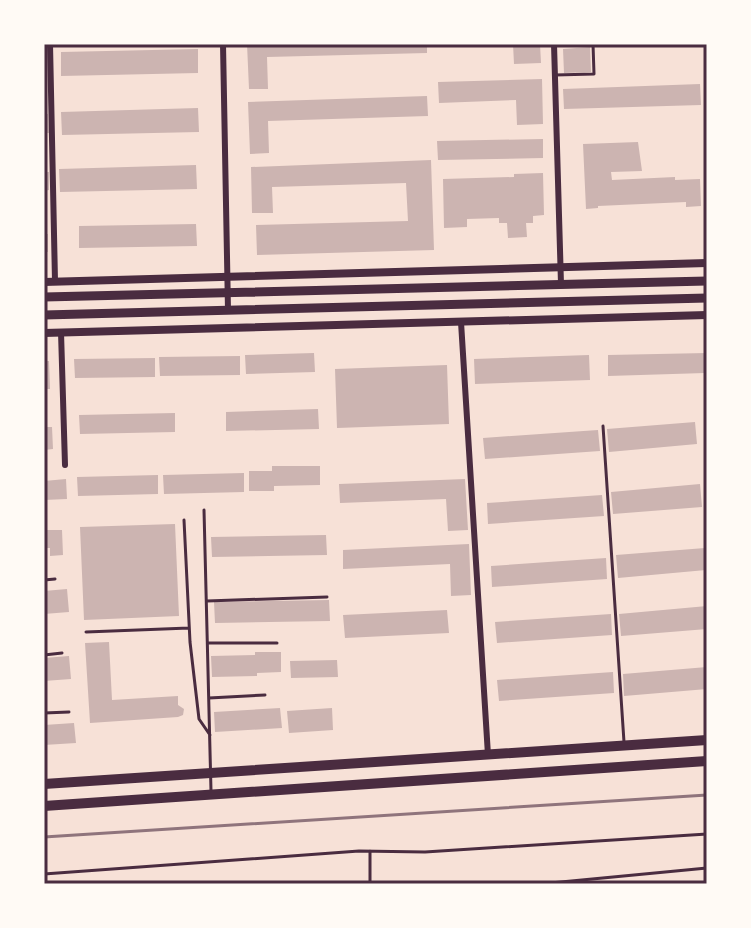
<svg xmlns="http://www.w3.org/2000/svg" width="751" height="928" viewBox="0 0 751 928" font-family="'Roboto Condensed',sans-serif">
<rect width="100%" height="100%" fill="#f7e1d7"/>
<path fill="#ccb4b1" d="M247,44h180v9l-160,4 1,32h-19z
M513,44h27l1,19 -27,1z
M590,47l1,25 -27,1 -1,-24z
M198,49v24l-137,3v-24z
M542,79l1,45 -26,1 -1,-25 -77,3 -1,-21z
M700,84l1,21 -137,4 -1,-20z
M427,96l1,20 -160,5 1,32 -19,1 -2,-52z
M198,108l1,24 -137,3 -1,-23z
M44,114h4l1,19h-5z
M543,139v19l-105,2 -1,-19z
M638,142l4,29 -31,1 1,8 63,-3v3l25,-1 1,27 -15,1v-5l-88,4v2l-12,1 -3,-65z
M431,160l3,90 -177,5 -1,-30 152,-4 -2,-38 -134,4 1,26h-21l-1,-46z
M196,165l1,24 -137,3 -1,-23z
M44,172h5v18l-5,1z
M543,173l1,42 -11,1v7h-7l1,14 -19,1 -1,-15h-8v-5l-32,1v8l-23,1 -1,-49 71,-2v-3z
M196,224l1,22 -118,2v-22z
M44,234h4v18h-4z
M314,353l1,19 -69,2 -1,-19z
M707,353v19l-2,1 -97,3v-21z
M589,355l1,25 -115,4 -1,-25z
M240,356v19l-80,1 -1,-19z
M155,358v19l-80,1 -1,-19z
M44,361h5l1,28h-6z
M447,365l2,59 -112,4 -2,-59z
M318,409l1,20 -93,2v-19z
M175,413v19l-95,2 -1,-19z
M695,422l2,22 -88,8 -2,-23z
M44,427h8l1,22 -9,1z
M598,430l2,21 -115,8 -2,-21z
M272,466h48v19l-46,1v5h-25v-20h23z
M244,473v19l-80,2 -1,-19z
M158,475v19l-80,2 -1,-19z
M66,479l1,20 -23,1v-19z
M465,479l3,51 -20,1 -2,-32 -106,4 -1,-19z
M700,484l2,23 -89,7 -2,-22z
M602,495l2,21 -116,8 -1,-21z
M175,524l4,92 -95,4 -4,-93z
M44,530h18l1,25 -13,1v-8h-6z
M326,535l1,20 -115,2 -1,-20z
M469,544l2,51 -20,1 -1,-32 -107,5v-19z
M705,548l1,22 -88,8 -2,-23z
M606,558l1,21 -115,8 -1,-21z
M67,589l2,23 -25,2v-23z
M329,600l1,21 -115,2 -1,-21z
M707,606v23l-86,7 -2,-22z
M447,610l2,23 -104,5 -2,-23z
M611,614l1,21 -115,8 -2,-21z
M109,642l3,58 66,-4v9l6,4 -1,6 -5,2 -88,6 -5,-80z
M255,652h26v20l-24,1v3l-45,1 -1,-21 44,-1z
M69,656l2,23 -27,2v-23z
M337,660l1,17 -47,1 -1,-17z
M707,667v22l-83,7 -1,-22z
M613,672l1,21 -115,8 -2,-21z
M280,708l2,20 -67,4 -1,-20z
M332,708l1,22 -44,3 -2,-22z
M74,723l2,20 -32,2v-20z"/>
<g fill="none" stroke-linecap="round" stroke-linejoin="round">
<path stroke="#4a2c40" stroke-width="3" d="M706,44l1,53
M555,75l39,-1 -1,-30h6
M603,426l21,316
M204,510l7,281
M184,520l6,122 9,77 11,16
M44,580l11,-1
M207,601l120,-4
M86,632l103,-4
M208,643h69
M44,655l18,-2
M209,698l56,-3
M44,713l25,-1
M44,874l315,-23 66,1 282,-18
M370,884v-33
M540,884l167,-16"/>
<path stroke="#4a2c40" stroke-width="6" d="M50,44l5,237
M223,44l5,266
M554,44l7,240
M461,322l27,433
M61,332l4,133"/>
<path stroke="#4a2c40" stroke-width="8" d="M44,282l663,-19
M44,333l663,-18"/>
<path stroke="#4a2c40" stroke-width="9" d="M44,297l663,-16
M44,315l663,-17"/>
<path stroke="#4a2c40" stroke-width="10" d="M44,784l663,-44
M44,806l663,-45"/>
<path stroke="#8f747c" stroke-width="3" d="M44,837l663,-42"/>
</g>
<rect width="751" height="928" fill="none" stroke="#fffaf5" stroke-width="92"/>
<rect x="46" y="46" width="659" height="836" fill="none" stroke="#4a2c40" stroke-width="3"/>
</svg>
